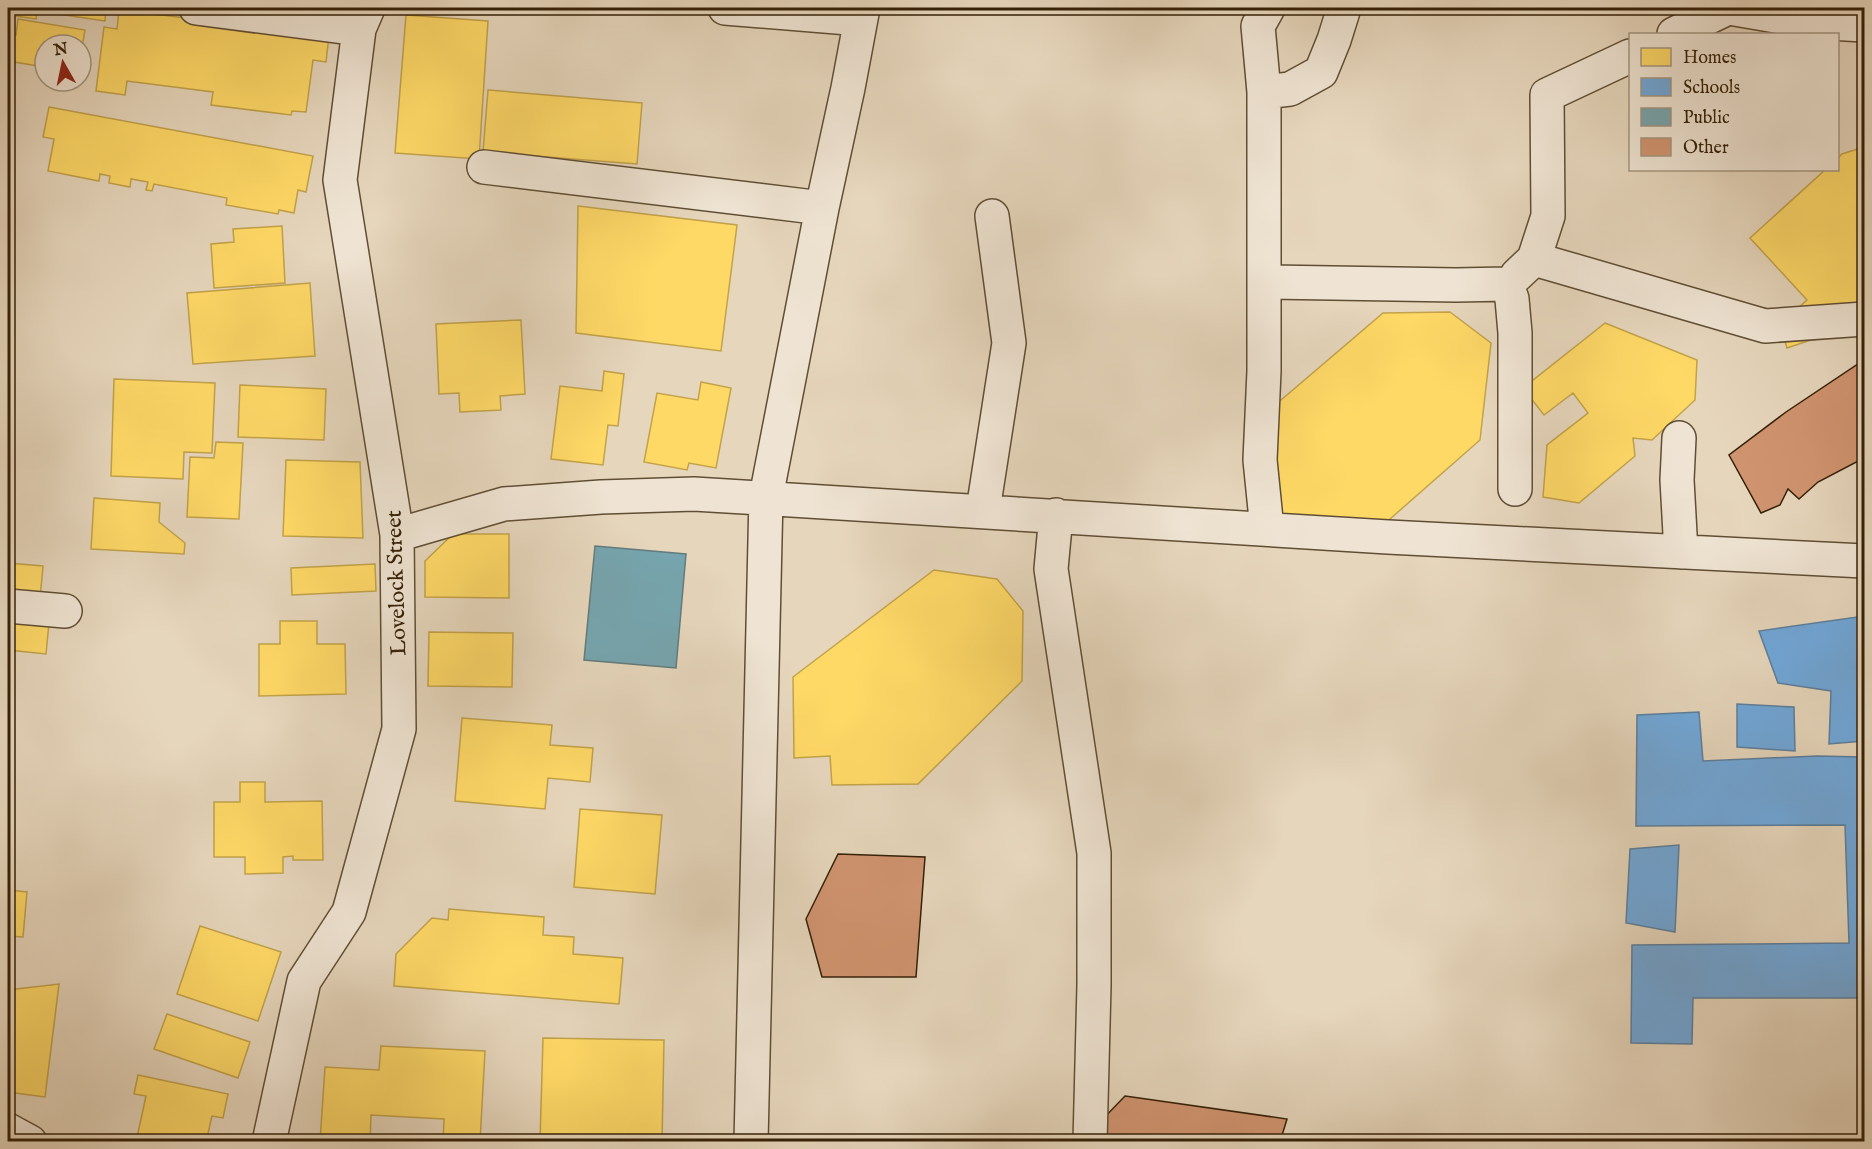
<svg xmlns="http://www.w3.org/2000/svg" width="1872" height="1149" viewBox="0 0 1872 1149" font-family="'IM FELL English',serif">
<rect width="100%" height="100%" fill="#e6d6bc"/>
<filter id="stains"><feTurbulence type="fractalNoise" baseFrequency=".00333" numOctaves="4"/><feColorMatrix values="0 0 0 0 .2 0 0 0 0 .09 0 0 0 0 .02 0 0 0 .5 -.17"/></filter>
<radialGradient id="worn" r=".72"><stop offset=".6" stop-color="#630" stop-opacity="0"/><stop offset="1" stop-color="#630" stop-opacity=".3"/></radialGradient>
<path fill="#ffd966" stroke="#c2a24a" stroke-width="1.5" d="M8,8h29l-1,11 -28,-4z
M59,8h47l-1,13 -47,-7z
M119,10l210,25 -3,27 -13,-2 -7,52 -14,-1 -1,4 -80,-10 2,-13 -86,-11 -2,14 -29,-4 8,-64 13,2z
M406,15l82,6 -9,138 -84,-6z
M18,19l67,11 -4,23v-8h-36v22l-37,-6v-28l8,2z
M488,90l154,13 -5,61 -154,-12z
M49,107l264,49 -7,36 -8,-2 -4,23 -15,-3 -1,4 -52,-9 1,-7 -73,-14 -2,7 -6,-1 2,-8 -17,-3 -1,8 -21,-4 1,-7 -10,-2 -1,7 -51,-10 6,-32 -11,-2z
M1864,147v175l-77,26 -7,-23 27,-25 -57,-62 75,-68h13v-12l4,-4z
M578,206l159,19 -16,126 -145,-18z
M282,226l3,57 -71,5 -3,-44 23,-2 -1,-13z
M310,283l5,73 -122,8 -6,-71z
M1450,312l41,31 -11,97 -98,86 -103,-11 -5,-109 109,-93z
M521,320l4,74 -25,2 1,14 -41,2 -1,-19 -20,1 -3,-70z
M1605,323l92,37 -2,40 -43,40 -19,-2 2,18 -56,47 -36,-6 4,-52 41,-32 -15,-20 -29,22 -21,-27z
M604,371l20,3 -6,52 -10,-1 -5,40 -52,-6 9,-73 42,5z
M114,379l101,4 -3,70 -28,-1 -1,27 -72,-3z
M701,382l30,6 -15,80 -27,-5 -2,7 -43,-8 13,-69 41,7z
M240,385l86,4 -2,51 -86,-3z
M216,442l27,1 -4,76 -52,-2 3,-60 24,1z
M286,460l74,2 3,76 -80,-2z
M94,498l66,5 -1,19 26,21 -1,11 -93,-5z
M453,534h56v64l-84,-1v-36z
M8,563l35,3 -3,33 -32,-3z
M375,564l1,27 -84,4 -1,-27z
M934,570l63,9 26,32 -1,70 -104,103 -86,1 -2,-29 -36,2 -1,-81z
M8,619l41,4 -3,31 -38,-4z
M280,621h37v23h28l1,50 -87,2v-52h21z
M429,632l84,1 -1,54 -84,-1z
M462,718l90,7 -2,20 43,3 -3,34 -42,-4 -3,31 -90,-8z
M240,782h25v20l57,-1 1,59h-30v-4l-10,1v16l-38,1v-17h-31v-55h26z
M580,809l82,6 -7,79 -81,-7z
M8,890l19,2 -4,45 -15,-1z
M449,909l95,8 -1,18 31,2 -1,17 50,4 -4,46 -225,-18 2,-32 36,-36 16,2z
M200,926l81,26 -23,69 -81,-27z
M59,984l-14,113 -37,-5v-102z
M167,1014l83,28 -12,36 -84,-29z
M543,1038l121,2 -2,102h-122z
M381,1046l104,5 -5,91h-37l1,-23 -73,-4 -1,27h-50l5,-75 54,3z
M138,1075l90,19 -5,24 -11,-2 -6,26h-70l10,-46 -12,-2z"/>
<path fill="#6fa8dc" stroke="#5d7f9c" stroke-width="1.5" d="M1864,616v125l-35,3 2,-53 -53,-8 -19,-52z
M1737,704l57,3 1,44 -58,-4z
M1699,712l4,49 114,-5 47,1v241h-171l-1,46 -61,-1 1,-98 217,-2 -4,-118 -209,1 1,-111z
M1679,845l-4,87 -49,-9 4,-74z"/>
<path fill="#76a5af" stroke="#627d7d" stroke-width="1.5" d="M595,546l91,8 -10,114 -92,-8z"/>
<path fill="#d09470" stroke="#342007" stroke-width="1.5" d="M1864,360v98l-46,24 -19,17 -11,-10 -8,16 -19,8 -32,-58 57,-43z
M838,854l87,3 -9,120h-94l-16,-58z
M1125,1096l162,23 -7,23h-184l1,-17z"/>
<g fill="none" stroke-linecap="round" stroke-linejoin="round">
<defs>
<path id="minor" d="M196,8l163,21
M725,8l136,11
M1729,8l82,14 53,3
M1674,34l54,-26
M1264,92l26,-3 31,-17 13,-32 10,-32
M484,167l338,41
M1534,259l231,67 99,-7
M1517,275l17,-16 14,-43 -1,-121 83,-39
M1264,282l192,3 51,-1 5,15 3,34v156
M1679,438l-2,42 4,72
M983,510l26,-167 -17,-127
M1056,515l-5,54 43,284v132l-4,157
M1267,529l-7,-69 4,-89v-279l-6,-66 10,-18
M397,535l107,-31 97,-7 93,-3 694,43 476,24
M8,606l57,5
M8,1130l22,12
M269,1142l35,-161 45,-69 50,-183 -2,-194 -57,-355 19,-151 9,-21
M751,1142l15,-645 56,-289 26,-120 15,-80"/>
</defs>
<use href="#minor" stroke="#604e34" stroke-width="36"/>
<use href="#minor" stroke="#efe4d3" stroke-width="33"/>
</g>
<g text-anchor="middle" stroke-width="6" stroke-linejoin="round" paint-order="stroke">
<g font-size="22" fill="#342007" stroke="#efe4d3">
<text transform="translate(395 583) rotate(-92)" y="8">Lovelock Street</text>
</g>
</g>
<rect width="1872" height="1149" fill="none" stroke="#e6d6bc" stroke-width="30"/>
<rect x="9" y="9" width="1854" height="1131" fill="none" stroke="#342007" stroke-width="3"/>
<rect x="15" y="15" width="1842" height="1119" fill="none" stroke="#342007" stroke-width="1.5"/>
<rect x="1629" y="33" width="210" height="138" fill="#efe4d3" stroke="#a49681" stroke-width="1.5"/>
<rect x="1641" y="48" width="30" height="18" fill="#ffd966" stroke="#a49681" stroke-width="1.5"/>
<text x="1683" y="63" font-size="18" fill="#342007">Homes</text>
<rect x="1641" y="78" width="30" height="18" fill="#6fa8dc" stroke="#a49681" stroke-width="1.5"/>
<text x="1683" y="93" font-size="18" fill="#342007">Schools</text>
<rect x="1641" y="108" width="30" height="18" fill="#76a5af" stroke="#a49681" stroke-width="1.5"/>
<text x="1683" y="123" font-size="18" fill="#342007">Public</text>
<rect x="1641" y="138" width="30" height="18" fill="#d09470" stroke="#a49681" stroke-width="1.5"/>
<text x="1683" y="153" font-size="18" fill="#342007">Other</text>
<g transform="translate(63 63) rotate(351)"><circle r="28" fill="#efe4d3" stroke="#a49681" stroke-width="1.5"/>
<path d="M0-4.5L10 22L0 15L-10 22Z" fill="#8f2418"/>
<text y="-9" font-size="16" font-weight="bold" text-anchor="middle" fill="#342007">N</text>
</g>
<rect width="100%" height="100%" filter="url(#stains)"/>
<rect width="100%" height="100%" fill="url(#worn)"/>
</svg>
